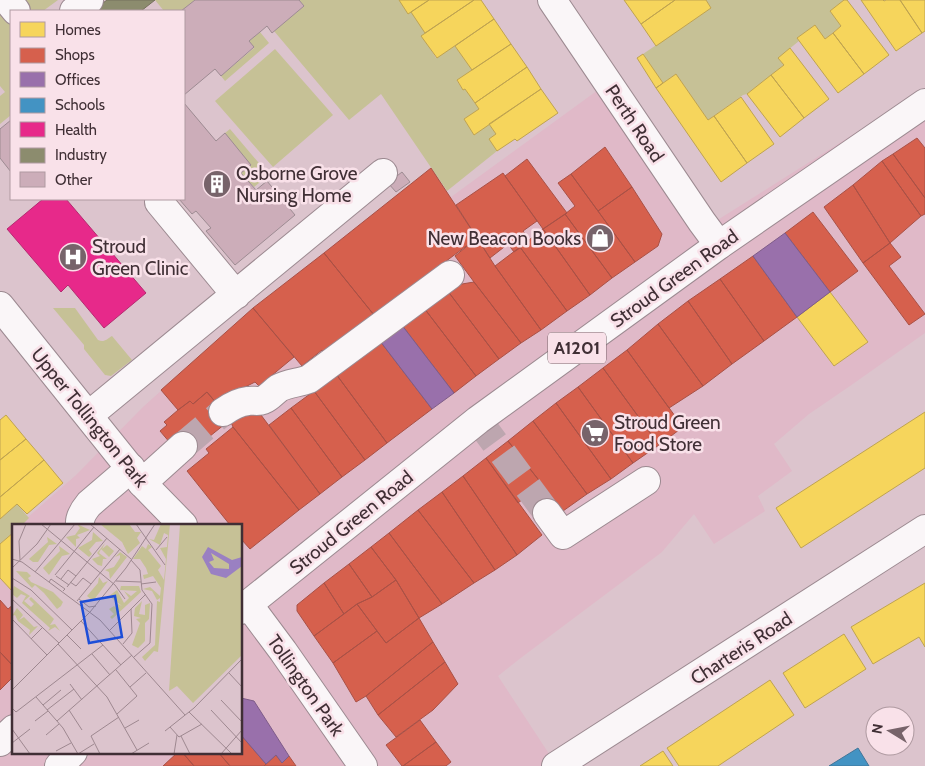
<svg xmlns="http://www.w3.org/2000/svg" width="925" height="766" viewBox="0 0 925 766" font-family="Cabin,sans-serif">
<rect width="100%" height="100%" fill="#dcc4cd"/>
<path fill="#e0b9c8" d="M609,82l99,144 217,-137v244l-75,53 -41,28 -35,30 18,27 -34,25 7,15 -51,33 -20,-30 -32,38 -140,105 -24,19 59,90h-557v-224l14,-12v222h227v-227h-222l57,-50 67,-68 110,-99 178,-140 20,29z"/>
<path fill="#c6c196" d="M13,0h45l-15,11h-21z
M155,0h40l-14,11h-17z
M299,0h100l12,12 14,21 -3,3 14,22 19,-12 17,24 -15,11 6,9 2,-1 14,20 -15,10 10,16 15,-11 7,10 -7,5 8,12 -50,40 -66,-97 -32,26 -75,-89 30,-25z
M706,0h138l-14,11 11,15 -16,13 -10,-14 -18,13 2,3 -21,17 6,7 -37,29 -4,1 -35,25 -32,-46 -13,9 -20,-29 68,-46z
M0,1l11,15v99l-11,9v-28l5,-4 -5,-6z
M260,32l9,11 -44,38 -4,-5 33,-28 -5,-7z
M275,49l58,66 -60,52 -58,-66z
M230,129l39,46 -15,12 -13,-14 -16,-40z
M53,308h22l23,32c6,3 9,-1 14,-4l20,24 -21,16 -6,-1 -21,-26v-4z
M17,504l12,14 -7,7h-8v7l-14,12v-25z"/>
<path fill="#f6d55c" stroke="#bfa350" d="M399,0h30l-21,14z
M429,0h45l-49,33 -14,-21z
M474,0h7l13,19 -57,39 -16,-22z
M624,0h51l-34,24z
M675,0h31l5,8 -55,38 -15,-22z
M844,0h3l42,55 -25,19 -31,-41 8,-7 -11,-15z
M861,0h22l1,1 2,-1h14l22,33 -26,18z
M900,0h25v31l-3,2z
M494,19l17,25 -39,26 -17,-24z
M815,25l10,14 8,-6 31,41 -26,19 -41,-55z
M511,44l16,23 -52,36 -10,-14 -2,1 -6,-10z
M790,48l39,51 -25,19 -33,-43 13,-10 -6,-7z
M643,54l20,29 -7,5 -19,-30z
M527,67l14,22 -67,46 -10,-16 15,-10 -4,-6z
M676,74l32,46 6,-4 33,47 -26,19 -65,-94z
M771,75l33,43 -24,19 -33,-43z
M541,89l17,24 -41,28 -2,-2 -18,12 -8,-12 7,-5 -7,-10z
M741,97l33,47 -27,19 -33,-47z
M830,292l38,50 -34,24 -37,-49z
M925,412v56l-124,80 -25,-40z
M6,415l20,24 -26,21v-40z
M26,439l18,21 -44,37v-37z
M44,460l19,23 -36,31 -10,-10 -17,15v-22z
M14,532v61l-14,-15v-34z
M925,583v64l-6,-10 -46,27 -22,-37z
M844,634l22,35 -61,39 -22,-35z
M770,680l24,35 -76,51h-39l-12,-18z
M663,751l10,15h-33z"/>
<path fill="#d6604d" stroke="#a95146" d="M917,138l8,10v50l-32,-44z
M605,147l27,40 -34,24 -27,-37z
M893,154l32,44v16l-4,2 -39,-55z
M527,159l40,54 -24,16 -38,-53z
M882,161l39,55 -31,27 -37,-58z
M431,168l46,70 -103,77 -50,-62z
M503,173l34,48 -14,10 7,10 -16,11 -6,-8 -18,14 -34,-53z
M571,174l64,88 -23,16 -47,-64 10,-8 -17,-23z
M853,185l37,58 -27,20 -39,-56z
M632,187l30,47 -4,12 -23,16 -37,-51z
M813,212l45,59 -28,21 -45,-59z
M565,214l47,64 -22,17 -47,-66z
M543,229l47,66 -23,16 -47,-64z
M477,238l18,28 46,64 -20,13 -47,-61 -19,-26z
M890,243l11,14 -12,9 36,48 -16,11 -46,-62z
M520,247l47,64 -26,19 -46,-64z
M324,253l50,62 -49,39 -3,-4 -20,16 -49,-58z
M753,256l44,61 -33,24 -44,-62z
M720,279l44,62 -32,23 -44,-63z
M474,282l47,61 -22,16 -52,-69 9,-5z
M447,290l52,69 -23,17 -52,-68z
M688,301l44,63 -29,22 -45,-62z
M253,308l41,49 -35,29 -4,-4 -28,14 -9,9 -11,-13 -14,12 -3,-3 -12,9 -17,-20z
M424,308l52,68 -22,17 -53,-69z
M658,324l45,62 -34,22 -42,-58z
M380,341l52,68 -45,34 -51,-69z
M627,350l56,77 -24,18 -56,-77z
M603,368l56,77 -26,18 -55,-76z
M336,374l51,69 -22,17 -51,-69z
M578,387l55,76 -22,16 -55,-76z
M314,391l51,69 -23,17 -51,-69z
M207,392l23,28 -41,33 -18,-9 -11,-13 7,-6 -3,-3 14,-12 12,-9 3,3z
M556,403l55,76 -24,15 -54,-73z
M291,408l51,69 -22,17 -51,-69z
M258,411l62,83 -21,16 -66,-83 -3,-7z
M533,421l54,73 -24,17 -55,-70z
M233,427l66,83 -49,39 -9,-10v-14h-11l-43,-54 22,-18 -3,-4z
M508,441l34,43 -24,19 -32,-45z
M486,458l56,77 -25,20 -54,-79z
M463,476l54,79 -22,15 -53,-78z
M442,492l53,78 -21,13 -56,-73z
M418,510l56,73 -32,21 -53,-71z
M389,533l53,71 -23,14 -23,-38 -25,-33z
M371,547l25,33 -24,17 -23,-33z
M349,564l23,33 -15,7 -13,10 -20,-31z
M396,580l23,38 -33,25 -29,-39 15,-7z
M324,583l20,31 -30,22 -17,-25v-6z
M0,600l8,9 6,-5v63l-14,-15z
M357,604l20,27 -44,32 -19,-27z
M419,618l14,24 -67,54 -10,6 -23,-39 44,-32 9,12z
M433,642l12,20 -67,53 -12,-19z
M0,652l14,15v9l-14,14z
M445,662l13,22 -25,26 -37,27 -18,-22z
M420,720l16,22 -33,24h-1l-16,-21z
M241,735l25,29 -2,2h-34l-12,-14h23z
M436,742l15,20 -5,4h-43z
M178,752h4l12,14h-31z
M182,752h36l12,14h-36z
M276,755l6,8 7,-7 7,10h-32z"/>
<path fill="#9970ab" stroke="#7e5c88" d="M785,233l45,59 -33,25 -44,-61z
M401,324l53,69 -22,16 -52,-68z
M241,698l13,3 35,55 -7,7 -6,-8 -10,9 -25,-29z"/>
<path fill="#4393c3" stroke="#427598" d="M858,748l11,18h-40z"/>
<path fill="#e7298a" stroke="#b52b70" d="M43,199h23l80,94 -42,35 -36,-43 -7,7 -54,-63z"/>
<path fill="#8c8c6e" stroke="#75705d" d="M107,0h48l-14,11h-49z"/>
<path fill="#ccadb9" stroke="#9d8b92" d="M195,0h104l5,6 -32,27 -5,-7 -7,6 -11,9 5,6 -33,29 -6,-7 -31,26v-84h-3z
M184,103l32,38 9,-8 26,32 -10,8 15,17 11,-9 28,34 -60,50 -29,-34 5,-3 -15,-17 -4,3 -13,-15h5z
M11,120v52l-11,-14v-29z
M402,172l8,10 -14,10 -8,-9z"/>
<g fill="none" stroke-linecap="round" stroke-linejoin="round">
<path stroke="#bda6af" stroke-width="28" stroke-dasharray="28 14" stroke-linecap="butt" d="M478,420l69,93
M183,446l40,-34"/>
<defs>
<path id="minor" d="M7,0l9,11
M552,0l150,222 17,23
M74,11l15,-11
M159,202l77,93
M223,412c7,-5 16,-10 25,-11 5,-1 10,1 15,-1 7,-3 10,-8 16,-12 9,-5 20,-5 30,-9l141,-104
M89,415l294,-242
M142,483l41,-37
M547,513l16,22 83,-54
M80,525c-1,-8 4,-15 9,-21l42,-36
M248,604l35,47 80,115
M0,742l14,-13
M556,766l369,-237"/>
<path id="major" d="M0,306l142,177 41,42
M241,610l237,-190 241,-175 206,-142
M59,766l14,-14"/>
</defs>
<use href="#minor" stroke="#9c8a91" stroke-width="30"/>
<use href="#major" stroke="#9c8a91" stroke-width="30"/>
<use href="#minor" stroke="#faf6f8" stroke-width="28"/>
<use href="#major" stroke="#faf6f8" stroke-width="28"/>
</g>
<defs>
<symbol id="building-disc" viewBox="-11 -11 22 22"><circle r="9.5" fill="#77636a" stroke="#f9e1e9"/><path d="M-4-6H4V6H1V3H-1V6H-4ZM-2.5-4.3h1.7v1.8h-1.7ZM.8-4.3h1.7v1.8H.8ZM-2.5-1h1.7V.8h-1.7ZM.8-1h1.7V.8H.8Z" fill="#fff"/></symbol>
<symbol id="shop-disc" viewBox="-11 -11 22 22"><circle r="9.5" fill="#77636a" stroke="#f9e1e9"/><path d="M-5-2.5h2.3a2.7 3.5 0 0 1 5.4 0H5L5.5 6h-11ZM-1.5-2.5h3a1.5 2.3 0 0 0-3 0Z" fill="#fff"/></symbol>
<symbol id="hospital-disc" viewBox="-11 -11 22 22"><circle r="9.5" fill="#77636a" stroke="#f9e1e9"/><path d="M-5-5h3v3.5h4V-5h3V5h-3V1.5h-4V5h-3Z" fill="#fff"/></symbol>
<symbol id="supermarket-disc" viewBox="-11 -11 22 22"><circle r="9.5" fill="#77636a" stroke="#f9e1e9"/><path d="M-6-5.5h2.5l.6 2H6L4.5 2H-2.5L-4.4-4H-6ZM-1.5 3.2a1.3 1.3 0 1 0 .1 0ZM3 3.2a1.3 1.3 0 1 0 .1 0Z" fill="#fff"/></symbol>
</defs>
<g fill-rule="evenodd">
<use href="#building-disc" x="201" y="168" width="32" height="32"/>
<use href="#shop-disc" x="584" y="222" width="32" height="32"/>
<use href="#hospital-disc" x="57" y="241" width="32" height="32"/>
<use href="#supermarket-disc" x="579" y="417" width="32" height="32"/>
</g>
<g text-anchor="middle" stroke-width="5" stroke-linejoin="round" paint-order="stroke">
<rect fill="#f9e1e9" stroke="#78646b" stroke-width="1" x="548" y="332.5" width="58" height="31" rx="4"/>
<g font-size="18" font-weight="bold" fill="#402f35">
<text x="577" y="354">A1201</text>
</g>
<g font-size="19" fill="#402f35" stroke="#f9e1e9">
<text transform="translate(635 123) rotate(56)" y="7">Perth Road</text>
<text transform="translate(674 278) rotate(-36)" y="7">Stroud Green Road</text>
<text transform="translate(90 417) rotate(51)" y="7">Upper Tollington Park</text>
<text transform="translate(351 522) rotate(-39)" y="7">Stroud Green Road</text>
<text transform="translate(741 648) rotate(-33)" y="7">Charteris Road</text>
<text transform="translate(306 685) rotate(55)" y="7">Tollington Park</text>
</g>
<g font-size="19" fill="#402f35" stroke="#f9e1e9" text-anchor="start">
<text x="236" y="180">Osborne Grove<tspan x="236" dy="22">Nursing Home</tspan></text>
<text x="581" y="245" text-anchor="end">New Beacon Books</text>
<text x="92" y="253">Stroud<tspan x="92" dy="22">Green Clinic</tspan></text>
<text x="614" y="429">Stroud Green<tspan x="614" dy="22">Food Store</tspan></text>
</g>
</g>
<g transform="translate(12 524)">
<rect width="230" height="230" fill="#dcc4cd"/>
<path d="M65,0l13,6 -13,5 3,3 -4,1v8l-10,-10 9,-2 5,-7zM88,0h29l6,8h6l-4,6 3,5 -12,11 -6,-12zM149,0h9l-12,128 -4,-1 -9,10 -3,-4 13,-12 2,-44 3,1v-4l-3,2 -5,-9 -9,-2 7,-2 10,9 1,-8 -8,-12 -9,3 -1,-4 5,-1 -2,-6 -6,-9h-7l9,-13 4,3 2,-5 4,3 -4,3 13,16 -3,4 6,10 2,-21 -6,-11 7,-1 1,-12 -4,-2 -4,12 -11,-6 5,1zM168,0h62v131l-49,48 -16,-17 -8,5zM81,8l10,9 -7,1 -7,8 3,4 -3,3 -11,-9 14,-8zM35,13l10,7 -8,1 -11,17h-5l-4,-3 19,-17zM93,19l-3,6 5,-4 7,6 -5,6 -8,-8 -2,4 8,6h-4l-1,7 -4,-1 -6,-6 8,-3 -3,-3zM47,22l11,8 -8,2 -13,19 -6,-7 17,-17zM108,28l7,5 -17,22 -1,-7 -4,-2 9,-3 6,-9v-3l-5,2zM4,47l11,1 4,4 -3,2 3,4 22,10 10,10 -2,4 -4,3 -13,-16 -9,-8 -3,3zM87,53l4,6 5,-2 -15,20 -6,-5 11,-13zM2,62l16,10 -6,5 7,6 3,-3 -5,-5 2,-2 21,20 2,2 -4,6 5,-1 5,7 -5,-4 -7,4 2,-3 -28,-25 4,-7 -5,-2 -4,4 -5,-4zM109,62h18l2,6 -29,27 -2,-2 4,-3 -5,-5 5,-3 3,3 -1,-6 6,3 -13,-10 8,-6 7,13 5,-5 -5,-7 7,5 6,-5 -17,-1zM130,77l-3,13 6,1v-10l5,-2 -1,16 -4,4v18l-7,7 -6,-3 8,-22 -4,-4 5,-1 -7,-2 1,-8zM5,84l6,7 -4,5 5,-3 10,10 4,-1 -9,9 1,-5 -12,-9 -3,-6 -3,1z" fill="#c6c196"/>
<path d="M196,23l24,13 10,-3v9l-16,12 -15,-4 -9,-17zM199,29l18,11v5l-15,-1 -5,-6 5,-2z" fill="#9a80c2" fill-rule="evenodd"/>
<path fill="none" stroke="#9e8890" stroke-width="1" d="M29,0l74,61 10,14M78,0l41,35M124,0l29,41M144,26l11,-13M0,35l10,3 78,58 85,95M8,36l-1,-19 7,-17M119,36l9,10 2,20 10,14 -2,39 -16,14M0,44l25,-24 14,-20M23,48l40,-48M43,51l39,-48M44,52l13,9M0,54l19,12 41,40M49,55l7,-9 8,6M104,57l25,1M37,58l2,-3 14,10 -2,2M58,58l6,4 7,-8 8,6M129,60l15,-2M55,63l40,-49M0,75l47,44M67,75l10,8 7,-1M65,77l43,-52M78,88l36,-44 29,-44M0,95l35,36M69,97l40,44M98,106l36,-36M55,111l14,14M19,115l11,-11M46,120l49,53 30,53M111,120l9,-11 -1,-24M80,130l18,21M104,146l21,26 -20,18M217,149l13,14M58,160l12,16M118,163l16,-14M0,166l78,-78M24,173l27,31 15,26M209,176l21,22M31,181l18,-15M0,184l4,4 87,-67M35,186l27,-21M57,186l13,20M199,186l31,33M177,188l43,42M23,197l13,-10M45,197l75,-66M158,203l9,10 23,-13M113,204l14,-8M0,205l18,25M153,207l29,-23 48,-49M34,211l13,-11M169,212l9,18M0,219l18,-14M44,227l15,-8M66,230l16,-10M88,230l-9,-18 28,-19M119,230l18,-11M162,230l3,-19M209,230l21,-24"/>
<path fill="#1d4ed8" fill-opacity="0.15" stroke="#1d4ed8" stroke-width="2.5" d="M103,72l7,41 -33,6 -8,-41z"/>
<rect width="230" height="230" fill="none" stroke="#402f35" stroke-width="2.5"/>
</g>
<rect x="10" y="10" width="175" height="190" fill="#f9e1e9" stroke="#af9aa1"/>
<rect x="20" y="22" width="25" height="15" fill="#f6d55c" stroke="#af9aa1"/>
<text x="55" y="35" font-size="15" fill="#402f35">Homes</text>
<rect x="20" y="48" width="25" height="15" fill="#d6604d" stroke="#af9aa1"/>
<text x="55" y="60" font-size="15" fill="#402f35">Shops</text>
<rect x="20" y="72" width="25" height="15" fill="#9970ab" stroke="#af9aa1"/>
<text x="55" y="85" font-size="15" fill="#402f35">Offices</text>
<rect x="20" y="98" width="25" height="15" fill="#4393c3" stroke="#af9aa1"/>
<text x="55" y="110" font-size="15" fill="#402f35">Schools</text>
<rect x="20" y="122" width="25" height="15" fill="#e7298a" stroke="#af9aa1"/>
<text x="55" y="135" font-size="15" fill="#402f35">Health</text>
<rect x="20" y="148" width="25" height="15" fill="#8c8c6e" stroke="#af9aa1"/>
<text x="55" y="160" font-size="15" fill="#402f35">Industry</text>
<rect x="20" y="172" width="25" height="15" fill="#ccadb9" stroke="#af9aa1"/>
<text x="55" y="185" font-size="15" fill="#402f35">Other</text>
<g transform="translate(890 731) rotate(280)"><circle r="24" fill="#f9e1e9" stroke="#af9aa1"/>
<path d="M0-4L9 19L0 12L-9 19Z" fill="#77636a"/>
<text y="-8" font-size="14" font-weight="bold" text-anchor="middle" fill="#402f35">N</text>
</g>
</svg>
